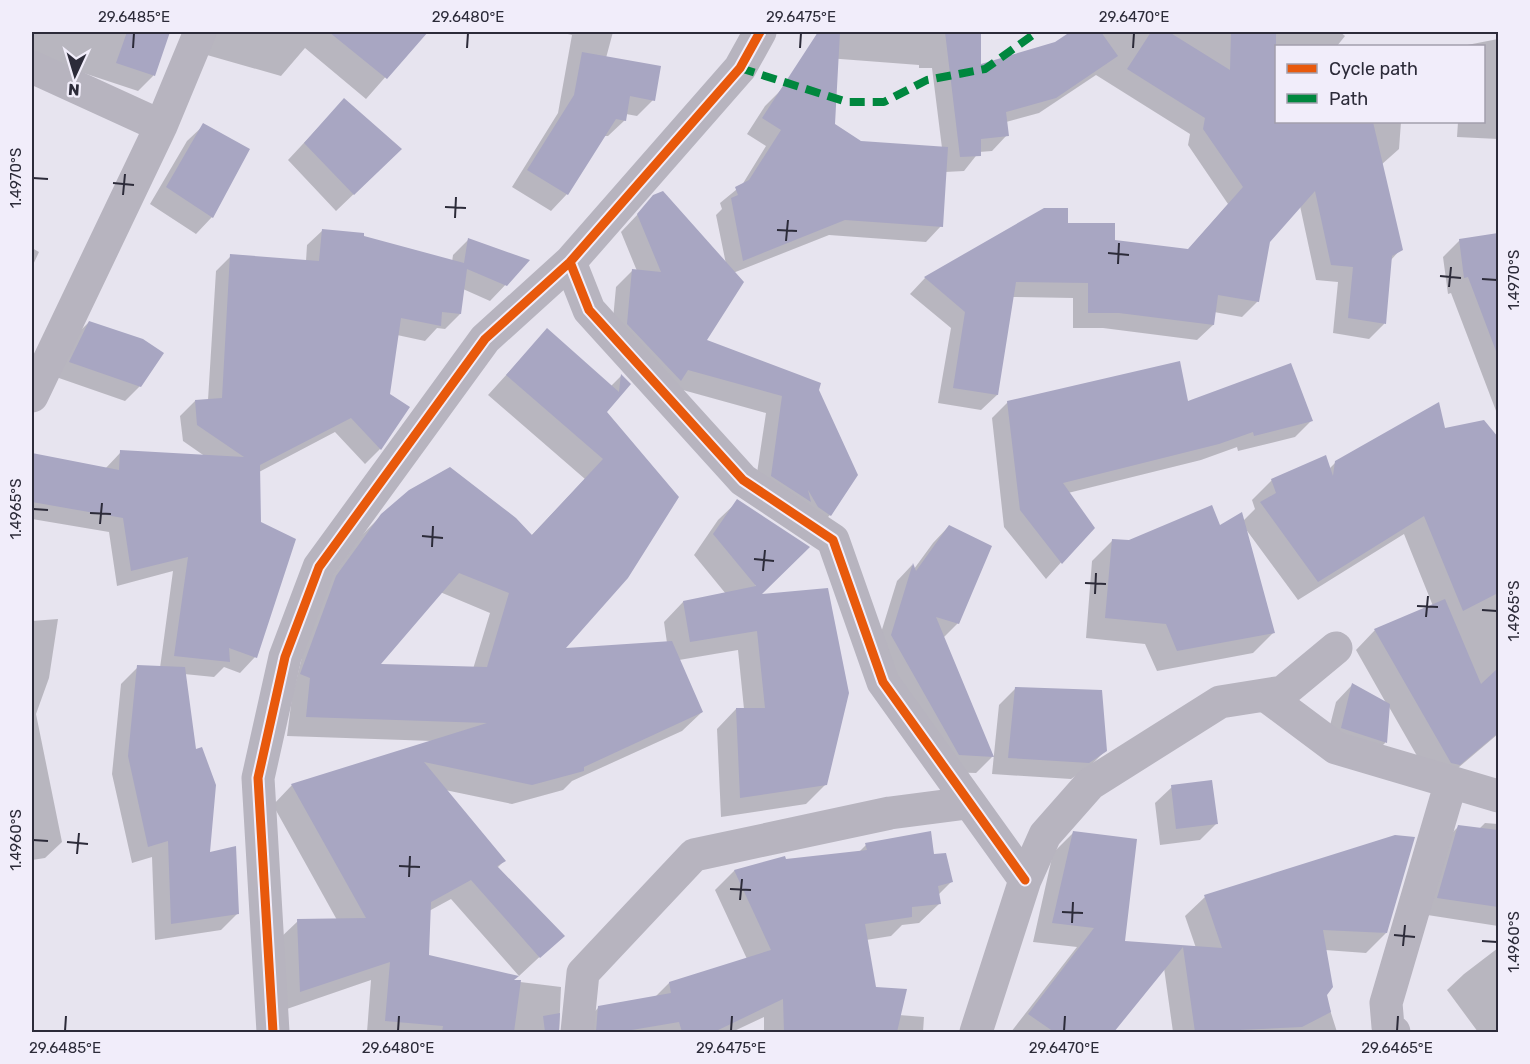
<svg xmlns="http://www.w3.org/2000/svg" width="1530" height="1064" viewBox="0 0 1530 1064" font-family="Rubik,sans-serif">
<rect width="100%" height="100%" fill="#e7e4ef"/>
<path fill="#0003" fill-rule="evenodd" d="M32,32h137l-16,44 -15,15 -106,-35z
M211,32h197l10,8 -52,59 -61,-51 -24,28 -81,-23z
M559,32h54l-7,26 47,42 -16,16 -11,-2 -1,6 -17,16h-4l-37,58 -16,17 -39,-24 46,-74 14,-78z
M817,32h162v34l76,-23 18,-11h267l5,4 -8,10h-61v76h125l-2,27 -18,16 20,84 -11,12 -6,63 -15,15 -36,-6 5,-51 -22,-2 -16,-74 -32,36 -10,59 -16,16 -28,-5 -1,13 -16,15 -94,-12h-30v-30l-61,-1 -15,98 -16,15 -43,-7 13,-75 -41,-34 15,-16 119,-69 23,16 47,16 73,10 41,-47 -40,-59 2,-11 -94,-59 -57,38 -33,9 1,13 -15,16 -13,1 -15,19 -19,1 -4,54 -15,16 -97,-7 -96,38 -28,68 113,49 12,125 -17,17 -59,-39 12,-80 -94,-26 -61,-46 5,-54 17,-17 4,1 -16,-39 33,-35 72,67 -10,-49 6,-6 -2,-6 22,-18 24,-39 -19,-12 18,-28 15,-15 81,52 81,5 -10,-80h-13v-3l-105,-8z
M1498,39v100l-41,-2 1,-15h26v-76h-22z
M328,117l55,49 -47,45 -48,-51z
M204,125l8,92 -16,17 -46,-30 37,-63z
M323,230l39,7 90,25 1,-7 15,-15 60,21 -38,40 -27,-12 -3,25 -15,15 -8,-1 -12,13 -28,-6 -9,60 19,12 -27,42 -15,15 -30,-32 -76,40 -4,185 -15,16 -16,-6 -10,10 -30,-3 24,179 30,60 -17,17 -66,10 -3,-83 -20,6 -20,-89 9,-90 17,-17 22,1 13,-97 -56,15 -8,-54 -77,-13v-64l73,14 16,-17 85,5 -23,-16 -3,-25 15,-15 13,-1 8,-129 15,-15 75,5 1,-16z
M1498,235v181l-47,-123 -3,1 -5,-37 17,-17z
M32,248l7,4 -7,15z
M89,322l51,64 -15,15 -69,-24 18,-40z
M547,330l64,56 10,-10 8,8 -24,28 72,85 -115,153 105,-7 -3,-21 19,-20 43,-8 -32,-39 24,-35 20,-19 20,95 68,188 -20,20 -85,13 -4,-88 19,-20h8l-6,-59 -59,10 23,52 -20,19 -110,50 -9,9 -51,14 -67,-14 59,71 -7,7 66,67 -44,41 -68,-77 -22,12 -1,46 84,24 49,6 -2,45h-192l4,-52 -90,31 -3,-71 20,-19 39,-1 -64,-115 19,-20 141,-44 -146,-5 5,-39 25,-100 45,-62 20,-20 149,21 54,-57 -97,-84zM440,592l50,21 -17,56 -96,-3z
M1008,402l179,1 124,18 -16,16 -57,14 -1,-4 -36,13 -133,33 25,34 -47,52 -42,-52 -12,-109z
M1483,422l15,17v45l-19,12 19,23v215l-59,50 -7,-2 -43,-75 -4,36 -16,16 -44,-14 11,-43 16,-17 34,18 -30,-53 19,-20 58,-24 -29,-72 -106,66 -53,-72 29,104 -21,21 -96,18 -12,-27 -59,-6 6,-77 21,-21 16,2 114,-21 12,-12 -3,-9 20,-20 57,-11 7,-7 108,-33z
M949,526l9,97 -15,15 49,119 -16,16 -34,-1 -67,-120 22,-71 15,-16 2,4 19,-26z
M58,619l-9,59 -13,36 26,128 -17,16 -13,2v-239z
M1016,688l90,62 -17,17 -18,12 -79,-5 7,-69z
M1172,787l44,37 -16,16 -40,5 -5,-42z
M1485,823l13,1v102l-77,-12 21,-71 17,-17 20,3z
M1073,833l50,109 73,6 -11,-32 20,-19 181,36 -20,20 -41,-3v44l12,38h-164l-9,-64 -52,64h-101l66,-85 -44,-5 20,-89z
M866,845l67,11 19,25 -14,14 1,9 -20,19 -17,2 -11,11 -25,4 9,49 24,26 25,2 -1,15h-159v-15l-32,15h-153l1,-5 19,-20 56,-10 14,-14 78,-24 -32,-69 19,-19 50,-13 1,3 73,-8z
M1498,948v81l-5,3h-15l-31,-42 17,-16z"/>
<path fill="#a8a6c2" fill-rule="evenodd" d="M127,32h43l-15,44 -39,-13z
M329,32h99l-41,47z
M818,32h22l-5,92 26,17 87,6 -5,80 -98,-7 -102,41 -12,-63 7,-3 -3,-8 14,-7 32,-50 -19,-12z
M945,32h36v32l74,-22 15,-10h31l17,24 -62,42 -50,14 3,24 -28,3v17l-21,1z
M1151,32h18l61,38 1,-38h45v90h97l30,128 -11,6 -6,68 -38,-6 5,-51 -22,-2 -16,-74 -45,51 -11,60 -41,-7 -4,30 -95,-12h-31v-30l-72,-1 -18,113 -45,-7 12,-76 -41,-35 120,-69h24v15h47v17l73,9 55,-62 -40,-58 2,-11 -78,-49z
M582,52l79,14 -6,35 -25,-5 -4,25 -10,-2 -48,76 -41,-25 47,-75z
M344,98l58,51 -48,46 -50,-52z
M203,123l47,26 -37,69 -47,-31z
M663,191l81,91 -37,58 114,43 -2,7 39,85 -27,41 -13,-9 -10,-17 3,12 -40,-26 11,-80 -94,-26 -7,11 -54,-57 5,-55 29,3 -24,-58 16,-19z
M322,229l42,4v3l100,27 4,-25 62,22 -23,26 -40,-17 -6,45 -19,-2 -1,14 -40,-8 -11,76 20,13 -29,43 -30,-32 -91,47 1,57 35,17 -39,119 -28,-10 1,14 -56,-6 14,-99 -57,14 -8,-53 -91,-16v-49l87,17 1,-20 124,7 -47,-32 -2,-25 27,-2 8,-144 89,7z
M1498,233v117l-2,1 -28,-74 -4,1 -5,-39z
M89,321l54,18 21,14 -23,34 -72,-25z
M547,328l72,64 2,-18 10,10 -24,28 72,85 -51,81 -62,70 106,-7 31,71 -119,55v4l-52,14 -108,-23 82,99 -9,5 68,70 -25,22 -69,-78 -40,22 -2,53 90,21 -5,4h7l-7,52h-72l1,-6 -58,-5 5,-59 -90,30 -3,-73 69,-1 -75,-134 196,-61 -181,-6 4,-39 -10,-4 36,-98 45,-62 28,-24 41,-23 66,51 16,17 71,-76 -97,-84zM459,573l50,20 -22,74 -106,-3z
M1180,361l8,40 103,-38 22,58 -59,15 -1,-4 -34,12 -156,39 32,45 -33,36 -42,-54 -13,-109z
M1439,402l6,26 39,-8 14,17v156l-35,18 -39,-95 -106,66 -58,-80 16,-9 -5,-14 55,-24 7,21 2,-15z
M737,499l73,48 -48,47 66,-6 21,105 -22,92 -87,13 -4,-90h29l-8,-77 -67,11 -7,-41 73,-15 -43,-52z
M1212,505l8,20 22,-13 33,121 -98,18 -11,-27 -61,-6 7,-79 17,1z
M949,525l43,21 -33,78 -23,-7 58,140 -35,-2 -68,-120 22,-72 3,8z
M1445,599l36,85 17,-16v65l-38,32 -9,-2 -77,-134z
M137,665l48,2 11,82 6,-2 14,38 -6,67 26,-6 3,68 -68,10 -3,-83 -20,6 -20,-91z
M1352,683l38,21 -3,39 -46,-15z
M1015,687l87,3 5,61 -18,12 -81,-5z
M1212,780l6,44 -42,5 -5,-44z
M1458,825l40,5v77l-61,-9z
M931,831l3,23 12,-1 7,29 -15,4 3,18 -29,3v10l-47,7 11,63 31,2 -10,43h-113l-1,-33 -69,33h-32l-3,-10 -59,10h-24l2,-26 73,-13 -2,-11 102,-32 -37,-80 51,-14 1,3 81,-9 -2,-7z
M1073,831l64,8 -12,102 97,7 -18,-53 191,-60 20,2 -28,96 -64,-3 10,57 -6,8 4,17 -29,15 -107,5 -12,-85 -69,85h-60l-26,-18 66,-86 -42,-5z
M560,1013l-1,19h-14l-2,-16z"/>
<g fill="none" stroke-linecap="round" stroke-linejoin="round">
<path stroke="#b7b4bf" stroke-width="33" d="M32,67l129,59
M570,262l19,48 154,170 90,60 50,142 142,198
M32,396l129,-270 39,-94
M1265,695l71,53 162,48
M273,1032l-15,-254 27,-121 34,-90 166,-228 85,-77 170,-194 20,-36
M577,1032l6,-59 111,-118 196,-42 77,-10
M976,1032l49,-152 20,-45 45,-51 130,-82 63,-10 53,-44
M1394,1032l-6,-5 -2,-24 65,-221"/>
<path stroke="#00873e" stroke-width="8" stroke-dasharray="15 8" stroke-linecap="butt" d="M740,68l107,34h37l43,-22 58,-11 52,-37"/>
<defs>
<path id="cycleway" d="M570,262l19,48 154,170 90,60 50,142 142,198
M273,1032l-15,-254 27,-121 34,-90 166,-228 85,-77 170,-194 20,-36"/>
</defs>
<use href="#cycleway" stroke="#f1edfa" stroke-width="13"/>
<use href="#cycleway" stroke="#e8590c" stroke-width="9"/>
</g>
<path fill="none" stroke="#2c2b39" stroke-width="2" d="M133,48l1,-15M467,48l1,-15M800,48l1,-15M1133,48l1,-15M33,178l15,1M113,183l21,2M123,195l2,-21M445,207l21,1M455,218l1,-21M777,230l20,1M786,241l2,-21M1108,253l21,2M1118,264l1,-21M1440,276l21,2M1482,279l15,1M1449,287l2,-20M33,509l15,1M90,513l21,1M100,524l2,-21M422,536l21,2M432,547l1,-21M754,559l20,2M763,571l2,-21M1085,583l21,1M1095,594l1,-21M1417,606l21,1M1482,610l15,1M1426,617l2,-21M33,840l15,1M67,842l21,2M77,854l2,-21M399,866l21,1M409,877l1,-21M730,889l21,1M740,900l2,-21M1062,912l21,1M1072,923l1,-21M1394,935l21,2M1482,941l15,1M1403,946l2,-21M65,1031l1,-15M398,1031l1,-15M731,1031l1,-15M1064,1031l1,-15M1397,1031l1,-15"/>
<rect width="1530" height="1064" fill="none" stroke="#f1edfa" stroke-width="66"/>
<rect x="1275" y="45" width="210" height="78" fill="#f1edfa" stroke="#a29fad" stroke-width="1.5"/>
<rect x="1287" y="64" width="30" height="9" fill="#e8590c" stroke="#a29fad" stroke-width="1.5"/>
<text x="1329" y="75" font-size="18" fill="#2c2b39">Cycle path</text>
<rect x="1287" y="94" width="30" height="9" fill="#00873e" stroke="#a29fad" stroke-width="1.5"/>
<text x="1329" y="105" font-size="18" fill="#2c2b39">Path</text>
<g transform="translate(75 75) rotate(184)" stroke="#f1edfa" stroke-width="4.5" paint-order="stroke">
<path d="M0-4.5L10 22L0 15L-10 22Z" fill="#2c2b39"/>
<text y="-9" font-size="16" font-weight="bold" text-anchor="middle" fill="#2c2b39">N</text>
</g>
<rect x="33" y="33" width="1464" height="998" fill="none" stroke="#2c2b39" stroke-width="2"/>
<g font-size="15" text-anchor="middle" fill="#2c2b39">
<text x="134" y="22">29.6485°E</text>
<text x="468" y="22">29.6480°E</text>
<text x="801" y="22">29.6475°E</text>
<text x="1134" y="22">29.6470°E</text>
<text transform="translate(16 178) rotate(-90)" y="5">1.4970°S</text>
<text transform="translate(1514 280) rotate(-90)" y="5">1.4970°S</text>
<text transform="translate(16 509) rotate(-90)" y="5">1.4965°S</text>
<text transform="translate(1514 611) rotate(-90)" y="5">1.4965°S</text>
<text transform="translate(16 840) rotate(-90)" y="5">1.4960°S</text>
<text transform="translate(1514 942) rotate(-90)" y="5">1.4960°S</text>
<text x="65" y="1053">29.6485°E</text>
<text x="398" y="1053">29.6480°E</text>
<text x="731" y="1053">29.6475°E</text>
<text x="1064" y="1053">29.6470°E</text>
<text x="1397" y="1053">29.6465°E</text>
</g>
</svg>
